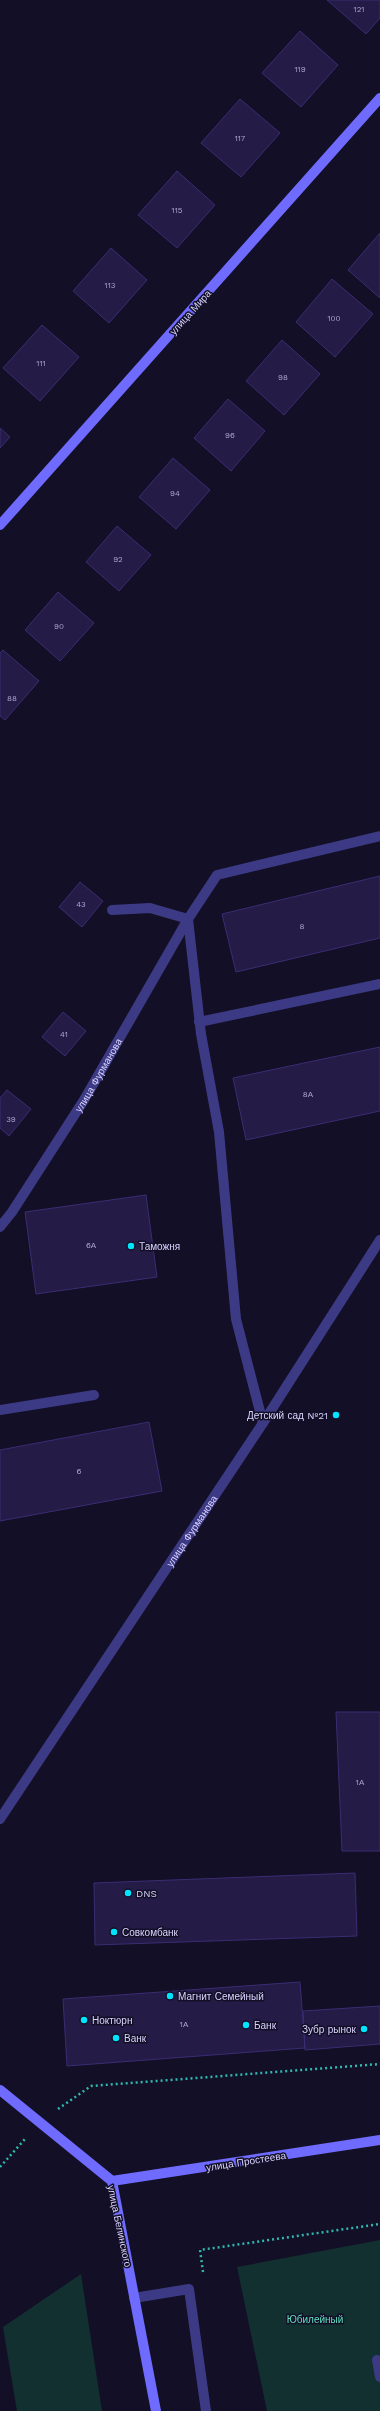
<svg xmlns="http://www.w3.org/2000/svg" width="380" height="2411" viewBox="0 0 380 2411" font-family="'Work Sans',sans-serif">
<rect width="100%" height="100%" fill="#130f26"/>
<path fill="#12302f" d="M380,2240v171h-113l-30,-144z
M81,2274l21,137h-85l-14,-84z"/>
<path fill="#241b47" stroke="#3b2d73" d="M327,0h53v18l-14,16z
M300,31l38,34 -37,42 -39,-34z
M240,99l40,34 -39,44 -40,-34z
M177,171l38,34 -38,43 -39,-33z
M380,233v65l-32,-28z
M111,248l36,32 -38,43 -36,-32z
M332,279l41,35 -38,43 -39,-35z
M42,325l37,32 -39,44 -37,-33z
M282,340l38,34 -36,41 -38,-34z
M228,399l37,32 -34,40 -37,-33z
M0,428l10,9 -10,11z
M173,458l37,32 -34,39 -37,-32z
M117,526l34,29 -32,36 -33,-29z
M58,592l36,31 -34,38 -35,-31z
M3,650l36,31 -34,39 -5,-4v-63z
M380,876v62l-144,34 -14,-58z
M80,882l23,19 -21,26 -23,-20z
M63,1012l23,19 -21,25 -23,-19z
M380,1047v64l-134,29 -13,-62z
M7,1090l24,19 -22,27 -9,-8v-30z
M146,1195l11,82 -121,17 -11,-82z
M149,1422l13,69 -162,30v-71z
M336,1712h44v139h-38z
M355,1873l2,63 -262,9 -1,-62z
M300,1982l5,66 -238,18 -4,-67z
M380,2006v38l-75,6 -2,-39z"/>
<g fill="none" stroke-linecap="round" stroke-linejoin="round">
<path stroke="#2fb8b0" stroke-width="2.5" stroke-dasharray="2 3" stroke-linecap="butt" d="M58,2109l33,-23 289,-22
M0,2167l25,-28
M203,2272l-3,-22 180,-26"/>
<g stroke="#3d3a85" stroke-width="10">
<path d="M199,1022l181,-38"/>
<path id="s1" d="M0,1227l12,-15 72,-112 104,-181 -38,-11 -38,2"/>
<path d="M0,1410l94,-15"/>
<path d="M263,1423l-27,-104 -17,-187 -18,-98 -13,-115 29,-44 163,-39"/>
<path d="M134,2298l55,-9 17,122"/>
<path d="M377,2360l3,17"/>
</g>
<path stroke="#3d3a85" stroke-width="10" id="s2" d="M0,1819l263,-396 117,-183"/>
<path stroke="#6f6bff" stroke-width="10" d="M0,525l380,-427
M0,2090l112,91 44,230
M112,2181l268,-41"/>
</g>
<g fill="#00e5ff" stroke="#130f26" stroke-width="1.5">
<circle cx="131" cy="1246" r="4"/>
<circle cx="336" cy="1415" r="4"/>
<circle cx="128" cy="1893" r="4"/>
<circle cx="114" cy="1932" r="4"/>
<circle cx="170" cy="1996" r="4"/>
<circle cx="84" cy="2020" r="4"/>
<circle cx="246" cy="2025" r="4"/>
<circle cx="364" cy="2029" r="4"/>
<circle cx="116" cy="2038" r="4"/>
</g>
<g text-anchor="middle" stroke-width="3" stroke-linejoin="round" paint-order="stroke">
<g font-size="8" fill="#aca6d1">
<text x="359" y="12">121</text>
<text x="300" y="72">119</text>
<text x="240" y="141">117</text>
<text x="177" y="213">115</text>
<text x="110" y="288">113</text>
<text x="334" y="321">100</text>
<text x="41" y="366">111</text>
<text x="283" y="380">98</text>
<text x="230" y="438">96</text>
<text x="175" y="496">94</text>
<text x="118" y="562">92</text>
<text x="59" y="629">90</text>
<text x="12" y="701">88</text>
<text x="81" y="907">43</text>
<text x="302" y="929">8</text>
<text x="64" y="1037">41</text>
<text x="308" y="1097">8А</text>
<text x="11" y="1122">39</text>
<text x="91" y="1248">6А</text>
<text x="79" y="1474">6</text>
<text x="360" y="1785">1А</text>
<text x="184" y="2027">1А</text>
</g>
<g font-size="10" fill="#d9d4ff" stroke="#130f26">
<text transform="translate(190 312) rotate(-48)" y="4">улица Мира</text>
<text dy="4" stroke="none"><textPath href="#s1" startOffset="181">улица Фурманова</textPath></text>
<text dy="4" stroke="none"><textPath href="#s2" startOffset="346">улица Фурманова</textPath></text>
<text transform="translate(246 2161) rotate(-9)" y="4">улица Простеева</text>
<text transform="translate(120 2226) rotate(78)" y="4">улица Белинского</text>
</g>
<g font-size="10" fill="#d9d4ff" stroke="#130f26" text-anchor="start">
<text x="139" y="1250">Таможня</text>
<text x="328" y="1419" text-anchor="end">Детский сад №21</text>
<text x="136" y="1897">DNS</text>
<text x="122" y="1936">Совкомбанк</text>
<text x="178" y="2000">Магнит Семейный</text>
<text x="92" y="2024">Ноктюрн</text>
<text x="254" y="2029">Банк</text>
<text x="356" y="2033" text-anchor="end">Зубр рынок</text>
<text x="124" y="2042">Ванк</text>
</g>
<g font-size="10" fill="#5fe0c0" stroke="#130f26">
<text x="315" y="2323">Юбилейный</text>
</g>
</g>
</svg>
